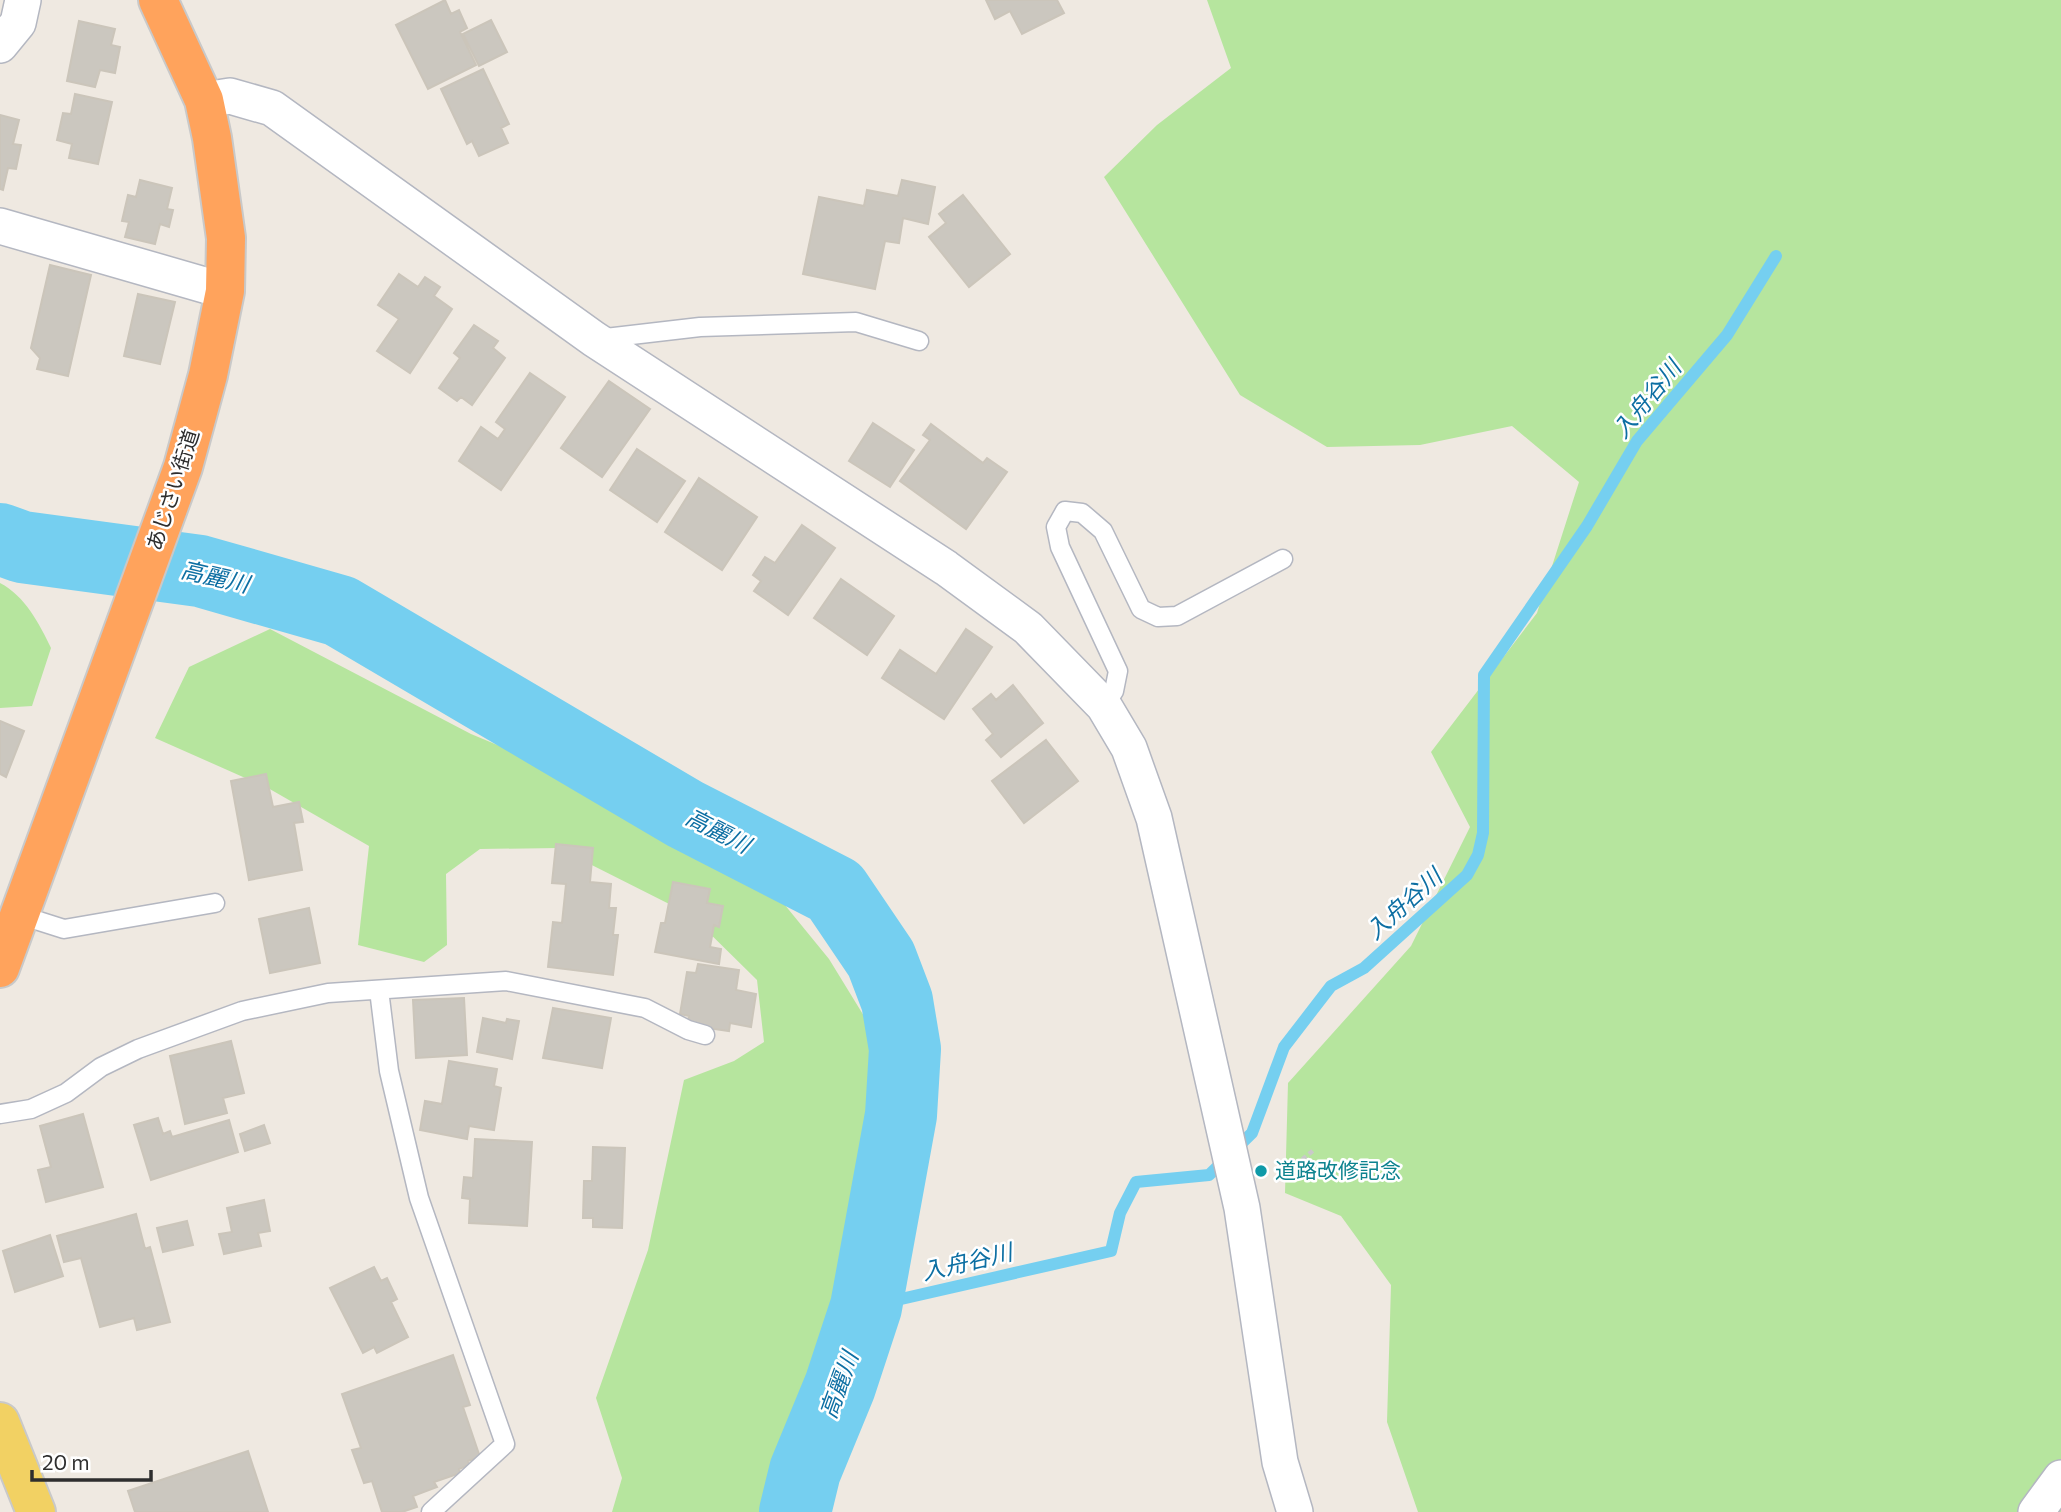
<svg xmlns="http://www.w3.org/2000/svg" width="2061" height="1512" viewBox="0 0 2061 1512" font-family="Commissioner,'Noto Sans JP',sans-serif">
<rect width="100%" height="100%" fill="#efe9e1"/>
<path fill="#b6e59e" d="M1207,0h854v1512h-643l-31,-90 4,-137 -50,-69 -56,-23 3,-110 123,-137 59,-119 -39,-75 106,-139 42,-131 -67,-56 -92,19 -93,2 -87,-52 -136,-218 53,-52 74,-57z
M0,583c25,13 39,40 51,65l-19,58 -32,2z
M270,629l201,105 194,81 115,84 49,60 46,75 3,77 -58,271 -37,85 -9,45h-162l10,-34 -26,-80 52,-148 36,-170 50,-19 30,-19 -7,-62 -66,-65 -133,-67 -78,1 -34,25 1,71 -23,17 -66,-17 11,-99 -101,-58 -113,-50 34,-71z"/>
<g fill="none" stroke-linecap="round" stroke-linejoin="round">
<path stroke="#75cff0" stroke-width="12" d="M866,1307l245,-56 9,-38 16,-31 73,-7 43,-42 32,-86 47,-61 33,-18 103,-93 11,-20 5,-22 1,-158 103,-149 50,-85 90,-106 49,-79"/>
<path stroke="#75cff0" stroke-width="72" d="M0,539l22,8 178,24 140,40 345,203 150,77 46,68 16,42 8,48 -4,66 -35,192 -26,79 -35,85 -10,41"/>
</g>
<path fill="#cbc7bf" stroke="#cbc5ba" stroke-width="2" d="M445,0l6,14 8,-4 8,18 -7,4 16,33 -48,24 -32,-64z
M986,0h71l7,13 -42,21 -12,-23 -15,8z
M491,20l16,32 -28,14 -16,-32z
M79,21l36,8 -4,16 9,2 -5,26 -15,-3 -5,17 -28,-6z
M483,69l26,55 -8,4 7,15 -29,13 -7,-15 -5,3 -26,-55z
M75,94l37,8 -14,62 -29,-6 3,-14 -15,-4 6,-27 8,1z
M0,115l19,5 -6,24 8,1 -5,24 -8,-1 -5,22 -3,-1z
M140,180l32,8 -5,21 6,1 -4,17 -9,-3 -5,20 -30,-7 4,-15 -7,-1 6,-26 8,2z
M902,180l33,7 -7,37 -25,-6 -4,25 -14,-2 -10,48 -72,-15 16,-77 45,9 3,-16 31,6z
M963,195l47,59 -41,33 -40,-50 17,-14 -7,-9z
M50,265l41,10 -23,101 -31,-7 3,-11 -9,-10z
M399,274l19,13 7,-10 15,10 -6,9 18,13 -42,64 -33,-22 22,-32 -21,-14z
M138,294l37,8 -15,62 -36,-8z
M474,325l24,16 -5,7 12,10 -33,47 -11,-8 -4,4 -18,-13 21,-30 -6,-5z
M530,373l35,24 -64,93 -42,-29 22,-34 17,12 7,-10 -9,-7z
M609,381l41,28 -48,68 -41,-29z
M873,423l41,27 -24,37 -41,-26z
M931,424l52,39 4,-5 20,14 -41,57 -66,-48 30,-41 -7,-5z
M637,449l48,32 -28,41 -47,-32z
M699,478l58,39 -35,53 -57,-38z
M802,525l33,23 -47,67 -34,-24 7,-10 -8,-6 12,-18 10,6z
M841,579l53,37 -27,39 -53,-37z
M966,629l26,18 -48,72 -62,-41 18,-28 36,24z
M1013,685l30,38 -42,34 -15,-17 7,-6 -20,-25 18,-15 5,6z
M0,721l24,10 -18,46 -6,-3z
M1046,740l32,41 -54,42 -32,-42z
M266,774l7,33 26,-5 4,20 -9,1 8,47 -53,10 -18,-99z
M556,844l37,4 -3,34 21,2 -2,24h7l-3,27h5l-5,40 -65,-8 5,-45 9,1 4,-39 -14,-1z
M673,882l37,7 -3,14 16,3 -4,21 -5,-2 -4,22 11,2 -2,15 -64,-12 6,-29h4z
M309,908l11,55 -50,10 -11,-54z
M698,964l41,6 -3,20 20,4 -5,33 -21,-4 -1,8 -42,-6 2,-9 -9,-2 7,-42 9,1z
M464,998l3,57 -51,3 -3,-58z
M553,1008l58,10 -9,50 -59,-10z
M483,1018l23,5 1,-4 12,2 -7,38 -35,-7z
M231,1041l13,52 -21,5 4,15 -42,11 -15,-68z
M449,1061l48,8 -3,17 7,2 -7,42 -25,-4 -2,13 -47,-9 5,-29 17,3z
M83,1114l20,73 -57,15 -8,-32 13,-3 -11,-41z
M158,1118l5,16 7,-3 2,6 57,-17 9,32 -87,28 -17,-55z
M264,1125l6,18 -25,8 -5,-17z
M475,1139l57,3 -5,84 -58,-3 1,-24 -8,-1 2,-21 9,1z
M593,1147l32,1 -3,80 -29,-1v-9h-10l1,-37h8z
M264,1200l6,31 -12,2 3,13 -37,8 -5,-20 13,-2 -5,-24z
M136,1214l9,35 5,-2 20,75 -33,8 -3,-12 -34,9 -19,-69 -17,4 -7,-26z
M187,1221l6,24 -30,7 -6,-24z
M50,1235l13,41 -48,16 -12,-41z
M374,1267l7,14 6,-3 10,21 -6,3 17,35 -31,16 -3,-6 -11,6 -33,-65z
M453,1355l17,50 -7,2 17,50 -12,4 1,4 -10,4 1,4 -26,9 3,5 -24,9 4,11 -15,5h-20l-10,-31 -8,2 -12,-33 9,-2 -19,-54z
M248,1451l20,61h-133l-7,-21z"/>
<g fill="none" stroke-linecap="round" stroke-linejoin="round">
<defs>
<path id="lane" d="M597,339l103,-12 156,-5 63,19
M1104,706l10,-15 4,-20 -58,-124 -4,-20 9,-16 17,2 21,18 38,78 17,8 19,-1 106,-57
M20,915l44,14 151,-26
M379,990l10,81 30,127 86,246 -74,68
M0,1114l31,-5 35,-16 35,-26 37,-18 104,-38 86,-18 178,-12 139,27 43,22 17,5"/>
<path id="street" d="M0,45l18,-22 5,-23
M204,100l26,-4 42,12 322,231 352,229 82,60 76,78 25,42 25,70 88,390 38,254 15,50
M0,226l225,65
M2036,1512l25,-34"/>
<path id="primary" d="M0,1422l36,90"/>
<path id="highway" d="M0,968l183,-501 25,-92 17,-84 1,-53 -14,-100 -8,-38 -46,-100"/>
</defs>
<use href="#lane" stroke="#b4b7c1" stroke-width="21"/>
<use href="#street" stroke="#b4b7c1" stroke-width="38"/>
<use href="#primary" stroke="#c9c9c9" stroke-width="42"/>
<use href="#highway" stroke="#c9c9c9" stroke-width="42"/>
<path stroke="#c9c9c9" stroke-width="4.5" stroke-dasharray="5 3.5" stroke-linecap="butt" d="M1276,1181l39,-32"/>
<use href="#lane" stroke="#fff" stroke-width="18"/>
<use href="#street" stroke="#fff" stroke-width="35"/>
<use href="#primary" stroke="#f2d163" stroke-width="38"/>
<use href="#highway" stroke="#ffa35c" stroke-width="38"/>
</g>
<circle fill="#0f9aa8" stroke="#fff" stroke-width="2.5" cx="1261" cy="1171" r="7"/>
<g text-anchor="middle" stroke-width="5" stroke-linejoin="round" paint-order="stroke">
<g font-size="21" fill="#2e2e2e" stroke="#fff">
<text transform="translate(173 490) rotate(-72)" y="7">あじさい街道</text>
</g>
<g font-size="21" fill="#0d838f" stroke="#fff" text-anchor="start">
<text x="1275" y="1178">道路改修記念</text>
</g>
<g font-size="23" font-style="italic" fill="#0d6fa3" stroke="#fff">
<text transform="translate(1647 399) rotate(-51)" y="8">入舟谷川</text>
<text transform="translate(215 577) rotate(13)" y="8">高麗川</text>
<text transform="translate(718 831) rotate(27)" y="8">高麗川</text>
<text transform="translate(1404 904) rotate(-42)" y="8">入舟谷川</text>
<text transform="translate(967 1262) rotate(-13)" y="8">入舟谷川</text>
<text transform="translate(839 1385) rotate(-70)" y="8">高麗川</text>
</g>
</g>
<path d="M32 1470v10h119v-10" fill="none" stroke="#2e2e2e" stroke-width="3.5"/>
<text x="42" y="1470" font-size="21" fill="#2e2e2e" stroke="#ffffff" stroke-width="5" paint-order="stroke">20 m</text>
</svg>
